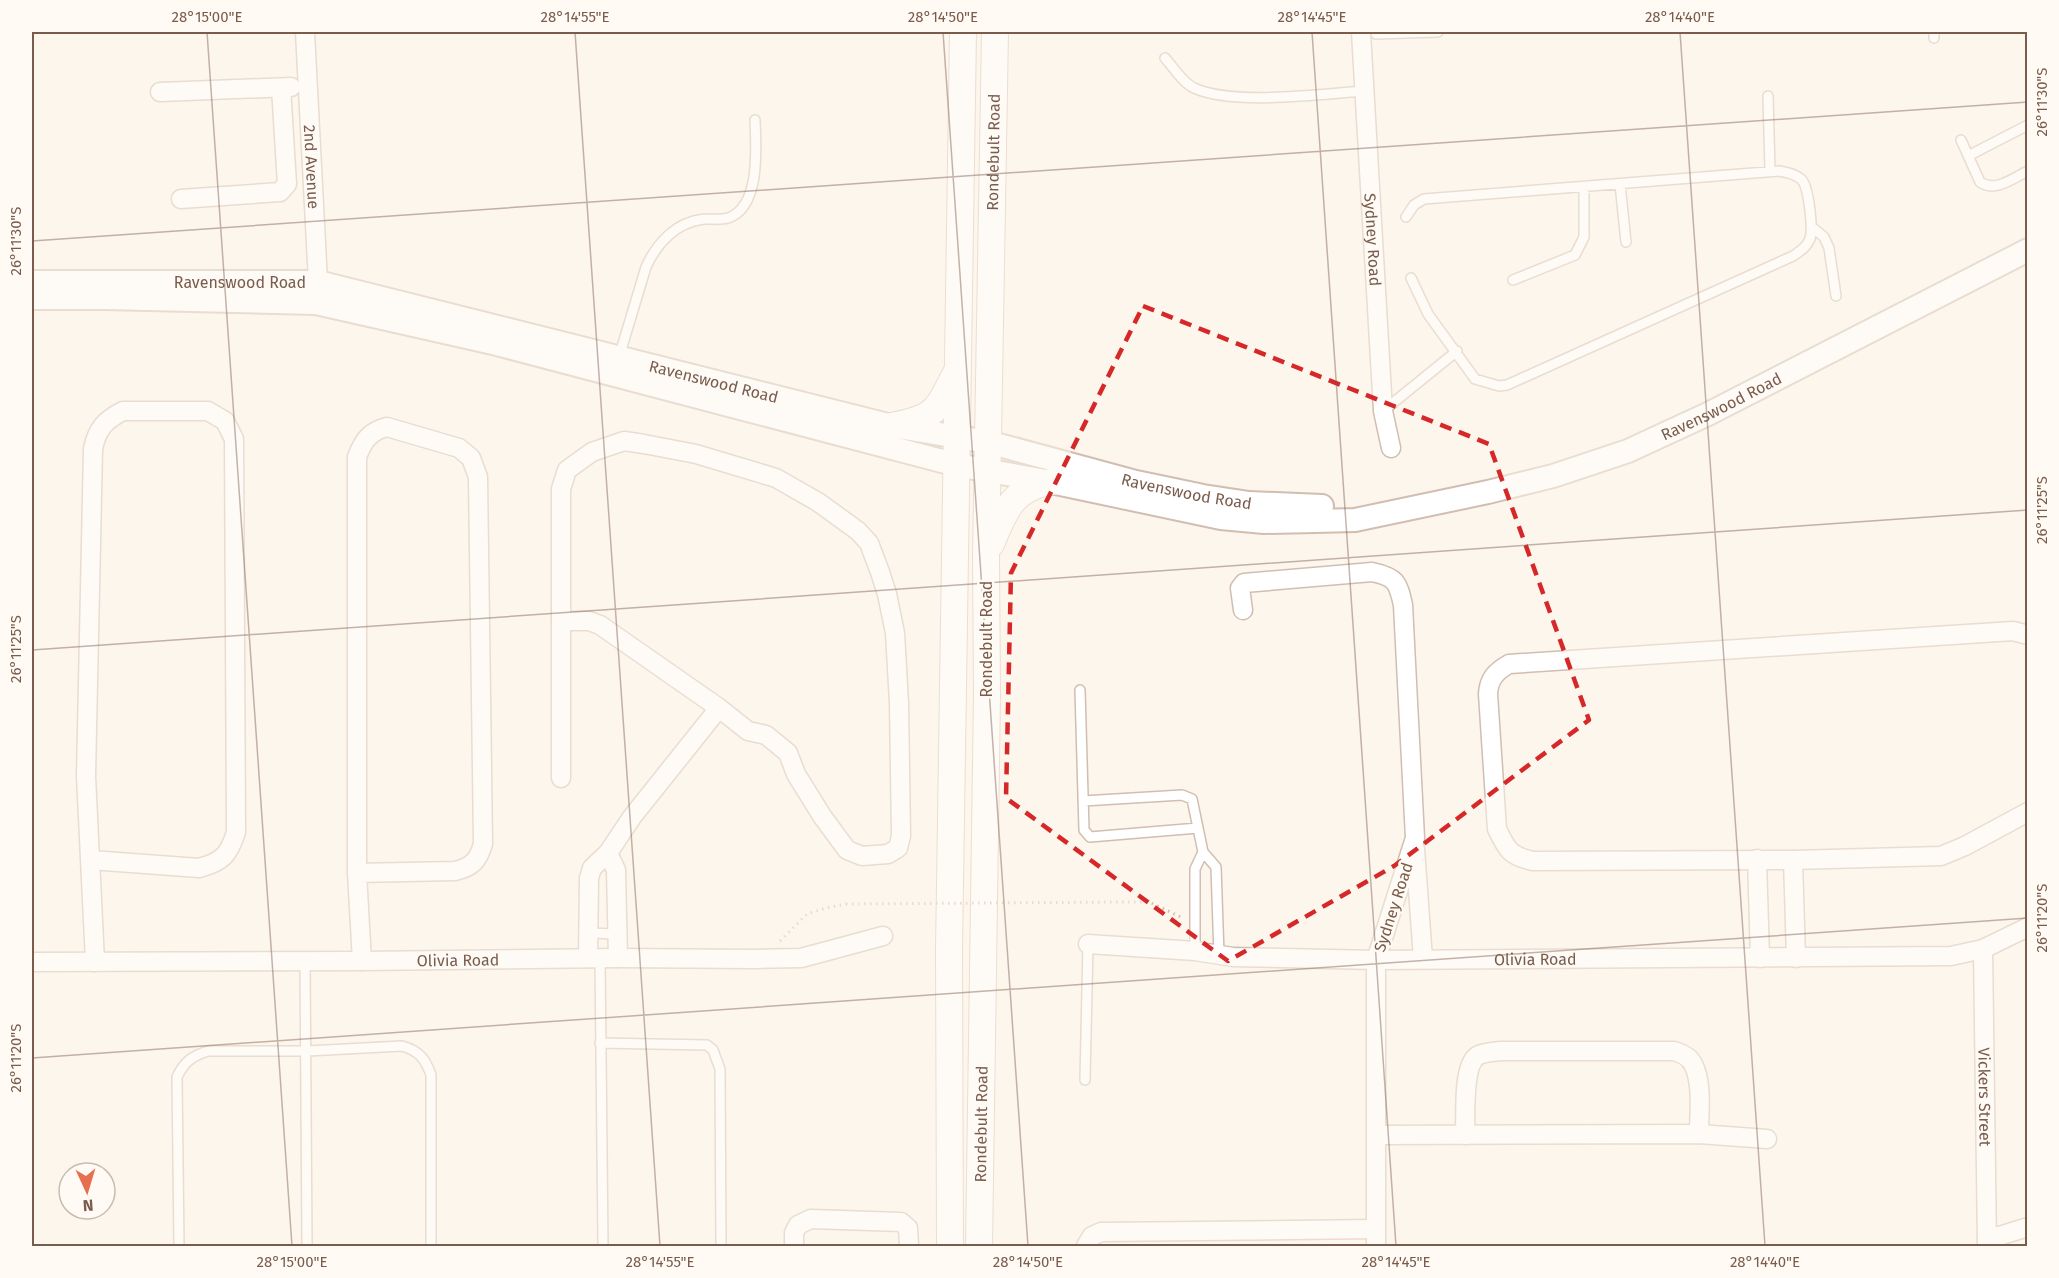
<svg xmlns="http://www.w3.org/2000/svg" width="2059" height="1278" viewBox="0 0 2059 1278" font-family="'Fira Sans',sans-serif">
<rect width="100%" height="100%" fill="#fdf6ec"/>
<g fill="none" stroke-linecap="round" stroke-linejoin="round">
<defs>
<path id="service" d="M1934,32v6
M1376,34l62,-2
M1165,58c8,9 18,25 29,30 39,18 127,6 171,3
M1768,96l2,75
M1961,140l19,42c15,11 33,-4 48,-11
M1968,156l60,-31
M1620,184l6,58
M1406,217l8,-12 10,-6 355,-28c7,1 16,3 22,8 8,7 12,50 9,60 -4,9 -10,12 -17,17l-286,129 -8,1 -24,-7 -47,-65 -17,-36
M1812,227l12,10 5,11 7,48
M1513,280l62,-25 9,-18v-50
M619,357l27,-90c11,-24 30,-45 58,-48 8,0 17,1 24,-1 33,-11 28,-71 27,-98
M1383,411l74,-60
M1080,690l4,140 6,7 108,-9
M1083,801l99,-6 10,4 11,53
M588,933l29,1
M1195,951v-82l8,-17 13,15 3,88
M600,958l3,288
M305,961l2,285
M600,1043l107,2 6,5 7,19 1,177
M1085,1080l3,-136
M179,1246l-2,-169c7,-15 15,-21 31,-26h99l95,-5c17,5 23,12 29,29v171"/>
<g id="minor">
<path id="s1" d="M305,32l13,250 -1,11"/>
<path id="s2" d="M1361,32l22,379 8,37"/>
<path d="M160,92l131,-5"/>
<path d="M181,199l99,-7 7,-8 -6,-96"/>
<path d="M1243,610l-3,-22 4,-5 128,-11c24,5 26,10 31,33l12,233 -39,122v286"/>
<path d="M2028,635l-15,-4 -504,33c-14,8 -20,15 -21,30l9,135c10,21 13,27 36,32l260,-1 148,-4 24,-10 63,-34"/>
<path d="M561,778v-157"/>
<path d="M1415,849l8,110"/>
<path d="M608,853l8,17 2,88"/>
<path d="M1757,859l3,99"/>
<path d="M91,860l108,8c23,-6 30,-13 37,-36l-2,-393 -9,-18 -17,-10h-85c-18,9 -26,18 -30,38l-7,327 9,186"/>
<path d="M1793,860l3,98"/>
<path d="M357,873l98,-2c17,-4 23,-10 28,-27l-5,-367 -7,-19 -12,-10 -72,-21c-17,4 -24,14 -30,30v416l5,88"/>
<path id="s3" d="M1088,944l107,7 38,6 143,3 575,-4 32,-7 45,-22"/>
<path id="s4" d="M1983,949l4,297"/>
<path d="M588,958l1,-80 3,-10 16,-15 24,-36 87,-109 29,23 18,4 22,18 8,21 26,42 25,34 15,6 26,-2 10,-6 3,-12 -2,-133 -4,-70 -8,-39 -7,-22 -11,-29 -11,-12 -40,-29 -42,-24 -80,-24 -52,-10 -20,-3 -32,11 -25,18 -6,19v132h28l11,4 119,83"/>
<path id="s5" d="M32,962l330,-1 256,-3 136,1 47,-1 82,-22"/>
<path d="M1376,1135l323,-1 68,5"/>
<path d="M1465,1135c1,-18 -3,-68 12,-79 7,-4 16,-4 24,-5h173c7,2 15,5 19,13 10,19 6,49 6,70"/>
<path d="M1987,1238l12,-2 29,-9"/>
<path d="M794,1246v-13l4,-8 13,-6 90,3 7,6 1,18"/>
<path d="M1086,1246l6,-10 9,-4 275,-3"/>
</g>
<g id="tertiary">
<path id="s6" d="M32,282h286l574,144 96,16 148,40 67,14 46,7 73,3"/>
<path id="s7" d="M32,298h71l213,5 177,40 464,122 94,17 170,36 43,4 51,-1 40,-1 133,-28 65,-16 75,-25 80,-37 320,-164"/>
</g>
<g id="secondary">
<path d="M892,426c45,-9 44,-15 64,-53"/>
<path d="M991,544c14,-33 21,-56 60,-62"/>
<path d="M950,1246l-1,-296 14,-918"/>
<path id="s8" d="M979,1246l8,-551 -1,-139 9,-524"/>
</g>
</defs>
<use href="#service" stroke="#d1beb0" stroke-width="12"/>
<use href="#minor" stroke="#d1beb0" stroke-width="21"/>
<use href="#tertiary" stroke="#d1beb0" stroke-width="26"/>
<use href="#secondary" stroke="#d6c0b0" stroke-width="28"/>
<path stroke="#d9b8a5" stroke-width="3" stroke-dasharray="1.5 4.5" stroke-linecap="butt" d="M1122,902h27l34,16
M780,941l27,-27 19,-6 20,-4"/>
<use href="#service" stroke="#fff" stroke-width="9"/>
<use href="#minor" stroke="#fff" stroke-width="18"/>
<use href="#tertiary" stroke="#fff" stroke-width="22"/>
<use href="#secondary" stroke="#fff" stroke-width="26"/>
<path stroke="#d9b8a5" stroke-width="3" stroke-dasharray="1.5 4.5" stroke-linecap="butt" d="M846,904l276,-2"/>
</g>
<path d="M0 0H2059V1278H0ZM1143,306l346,138 100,276 -195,146 -166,95 -222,-163 5,-225z" fill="#fdf6ec" fill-opacity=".55" fill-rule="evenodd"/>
<path fill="none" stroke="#d62828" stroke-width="4.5" stroke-dasharray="12 8" stroke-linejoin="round" d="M1143,306l346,138 100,276 -195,146 -166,95 -222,-163 5,-225z"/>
<path fill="none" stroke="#7a5c4d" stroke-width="1.5" stroke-opacity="0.45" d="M207,32l85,1214M575,32l85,1214M943,32l85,1214M1312,32l84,1214M1680,32l85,1214M32,241l1996,-139M32,650l1996,-140M32,1058l1996,-140"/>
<g text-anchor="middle" stroke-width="5" stroke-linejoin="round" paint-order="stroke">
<g font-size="16" fill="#7a5c4d" stroke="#fffaf3">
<text dy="6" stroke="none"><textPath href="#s8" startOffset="1094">Rondebult Road</textPath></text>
<text dy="6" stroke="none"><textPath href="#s1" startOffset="135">2nd Avenue</textPath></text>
<text dy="6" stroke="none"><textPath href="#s2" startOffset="208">Sydney Road</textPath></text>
<text dy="6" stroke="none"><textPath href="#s6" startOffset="208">Ravenswood Road</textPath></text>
<text dy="6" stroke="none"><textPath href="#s6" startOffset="694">Ravenswood Road</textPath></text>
<text dy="6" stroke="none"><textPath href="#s7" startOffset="1734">Ravenswood Road</textPath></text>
<text dy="6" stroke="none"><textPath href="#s6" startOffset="1180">Ravenswood Road</textPath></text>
<text transform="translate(986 639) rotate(-90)" y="6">Rondebult Road</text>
<text transform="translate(1393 907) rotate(-72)" y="6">Sydney Road</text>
<text dy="6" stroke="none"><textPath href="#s3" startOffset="448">Olivia Road</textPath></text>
<text dy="6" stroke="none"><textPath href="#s5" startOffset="426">Olivia Road</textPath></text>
<text dy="6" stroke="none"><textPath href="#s4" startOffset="148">Vickers Street</textPath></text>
<text dy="6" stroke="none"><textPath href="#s8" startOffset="122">Rondebult Road</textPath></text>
</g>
</g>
<rect width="2059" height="1278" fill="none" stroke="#fffaf3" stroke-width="66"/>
<g transform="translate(87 1191) rotate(176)"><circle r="28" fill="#fffaf3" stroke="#cabbb1" stroke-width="1.5"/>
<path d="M0-4.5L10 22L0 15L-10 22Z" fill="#e76f51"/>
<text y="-9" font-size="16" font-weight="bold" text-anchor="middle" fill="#7a5c4d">N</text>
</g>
<rect x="33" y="33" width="1993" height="1212" fill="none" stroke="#7a5c4d" stroke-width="2"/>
<g font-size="15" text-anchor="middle" fill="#7a5c4d">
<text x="207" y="22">28°15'00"E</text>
<text x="575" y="22">28°14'55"E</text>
<text x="943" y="22">28°14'50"E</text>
<text x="1312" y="22">28°14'45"E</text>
<text x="1680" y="22">28°14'40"E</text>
<text transform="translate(2042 102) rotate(-90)" y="5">26°11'30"S</text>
<text transform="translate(16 241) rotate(-90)" y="5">26°11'30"S</text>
<text transform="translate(2042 510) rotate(-90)" y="5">26°11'25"S</text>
<text transform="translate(16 649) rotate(-90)" y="5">26°11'25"S</text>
<text transform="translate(2042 918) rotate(-90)" y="5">26°11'20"S</text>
<text transform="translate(16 1058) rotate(-90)" y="5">26°11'20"S</text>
<text x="292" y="1267">28°15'00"E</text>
<text x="660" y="1267">28°14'55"E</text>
<text x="1028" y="1267">28°14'50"E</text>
<text x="1396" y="1267">28°14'45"E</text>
<text x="1765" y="1267">28°14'40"E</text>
</g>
</svg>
